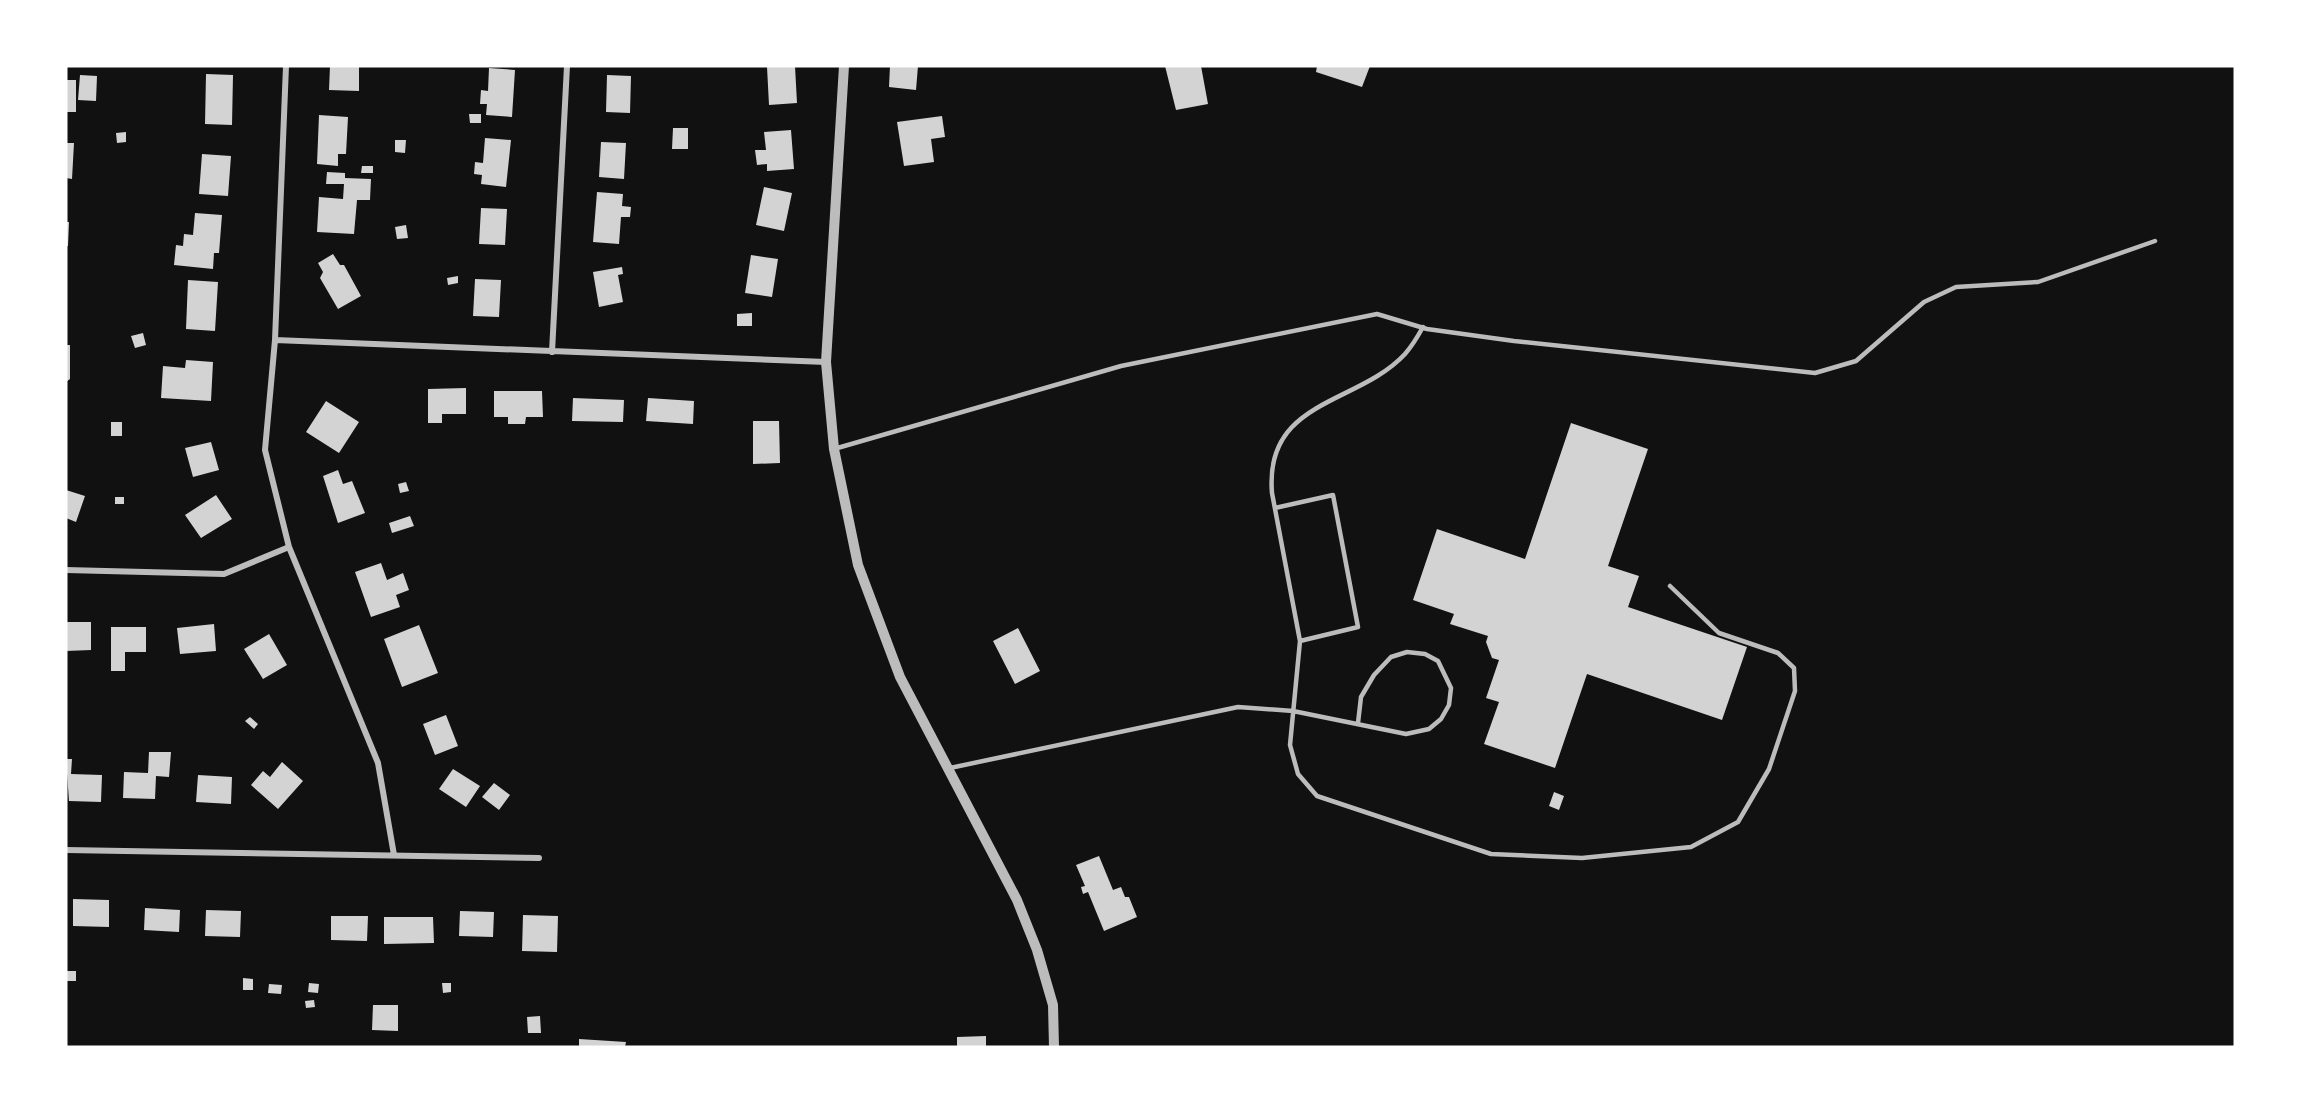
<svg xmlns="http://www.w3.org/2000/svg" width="2301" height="1113" viewBox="0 0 2301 1113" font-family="'IBM Plex Serif',serif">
<rect width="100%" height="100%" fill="#111"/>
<path fill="#d3d3d3" d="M330,66h29v25l-30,-1z
M789,66h6l2,37 -28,2 -2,-38z
M890,66h28l-2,24 -27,-3z
M1165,66h36l7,38 -32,6z
M1317,66h53l-8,21 -46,-15z
M489,68l26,2 -3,47 -26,-2 1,-11h-7l1,-14 7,1z
M206,74l27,1 -1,50 -27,-1z
M80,75l17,1 -1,25 -18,-1z
M607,75l24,1 -1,37 -24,-1z
M66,80h10v32h-10z
M469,114h12v9h-11z
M319,115l29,2 -2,37h-8v12l-21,-2z
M942,116l3,21 -14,2 3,23 -30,4 -7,-44z
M673,128h15v21h-16z
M791,130l3,39 -27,2v-7l-10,1 -2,-15h11l-2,-18z
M126,132v10l-9,1 -1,-10z
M485,138l26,2 -5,47 -25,-3 1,-9 -8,-1 1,-12 8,1z
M395,140h11l-1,13 -10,-1z
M601,142l25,1 -2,36 -25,-2z
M66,143h8l-2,36 -6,-1z
M202,154l29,2 -3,40 -29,-2z
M362,166h11v7h-12z
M327,172l18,1v5l26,1 -1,21h-13l-3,34 -37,-2 2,-35 24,2 1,-15h-18z
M764,187l28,6 -8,38 -28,-6z
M597,192l26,2 -1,12 9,1 -1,10h-9l-2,27 -26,-2z
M481,208l26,1 -2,36 -26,-1z
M195,213l27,2 -3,38h-5l-1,16 -39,-4 2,-20 7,1 1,-12 9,1z
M66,222h3l-1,24h-2z
M406,225l2,13 -11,1 -2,-12z
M333,254l7,11h4l17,31 -23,13 -18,-31 3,-6 -5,-9z
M751,255l27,4 -6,38 -27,-4z
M622,267l1,7 -5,1 5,27 -24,5 -6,-35z
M458,276v7l-10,2 -1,-7z
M475,279l26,1 -2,37 -26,-1z
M188,280l30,2 -3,49 -29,-2z
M752,313v13h-15v-12z
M143,333l3,12 -11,3 -4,-12z
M66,345h4v34l-4,3z
M186,360l27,2 -2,39 -50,-3 2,-32 22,2z
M466,388v26h-24v9h-14v-34z
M494,391h48l1,26h-17l-1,7h-17v-7h-14z
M573,398l51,2 -1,22 -51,-1z
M648,398l46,3 -1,23 -47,-3z
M326,401l33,21 -20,31 -33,-21z
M753,421h26l1,42 -27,1z
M111,422h11v14h-11z
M1571,423l77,26 -40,117 31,10 -11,31 119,40 -25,73 -135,-46 -32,94 -71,-24 15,-42 -13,-4 13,-38 -7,-2 -6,-16 2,-6 -38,-12 4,-10 -41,-14 24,-71 88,30z
M211,442l8,28 -26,7 -8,-29z
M338,470l5,14 9,-3 13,32 -27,10 -15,-47z
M406,482l3,9 -9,2 -2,-9z
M66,490l19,6 -9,26 -10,-4z
M216,495l16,24 -31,19 -16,-23z
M115,497h9v7h-9z
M410,516l4,10 -22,7 -3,-10z
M381,563l6,17 16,-7 6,17 -13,5 4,12 -29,10 -16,-45z
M66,622h25v28l-25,1z
M214,624l2,27 -36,3 -3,-26z
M419,625l19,48 -36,14 -18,-48z
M111,627h35v25h-21v19h-14z
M1018,628l22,43 -25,13 -22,-43z
M269,634l18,31 -24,14 -19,-30z
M446,715l12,31 -23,9 -12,-31z
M250,717l8,7 -4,5 -9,-8z
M149,752h22l-2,25 -13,-1 -1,23 -32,-1 1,-26 24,1z
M66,759h6l-1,15 31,1 -1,27 -32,-1z
M282,762l21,19 -25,28 -27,-24 12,-14 7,6z
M453,769l27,17 -14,21 -27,-18z
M198,775l34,2 -1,27 -35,-2z
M494,783l16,12 -11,15 -17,-13z
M1554,792l10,4 -5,14 -10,-4z
M1099,856l14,34 8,-3 4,10h4l8,20 -33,14 -16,-39 -5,2 -2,-7 4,-1 -9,-21z
M73,899l36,1v27l-36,-1z
M145,908l35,2 -1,22 -35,-2z
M206,910l35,1 -1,26 -35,-1z
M460,911l34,1 -1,25 -34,-1z
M523,915l35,1 -1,36 -35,-1z
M331,916h37l-1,25 -36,-1z
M384,917h49l1,26 -50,1z
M66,971h10v10h-10z
M243,978l10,1v11h-10z
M309,983l10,1 -1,9 -10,-1z
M442,983h9v9l-8,1z
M269,984l13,1 -1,9 -13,-1z
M314,1000l1,7 -9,1 -1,-7z
M373,1005h25v26l-26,-1z
M540,1016l1,17h-13l-1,-16z
M986,1036v11h-29v-10z
M579,1039l47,3 -1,5h-46z"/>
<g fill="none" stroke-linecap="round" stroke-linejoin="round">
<path stroke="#bcbcbc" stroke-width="4.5" d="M834,449l287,-83 256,-52 50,15 87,12 301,32 41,-12 68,-59 32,-15 82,-5 117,-41
M1275,508l58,-13 25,132 -58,14 -28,-148c-8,-94 86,-88 133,-139 7,-8 13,-18 18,-27
M1300,641l-10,104 8,29 19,22 174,58 91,4 109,-11 47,-25 31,-53 26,-78 -1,-23 -16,-15 -59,-20 -49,-47
M950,768l288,-61 55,4 113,23 23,-5 12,-10 8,-14 2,-17 -13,-27 -13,-7 -18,-2 -16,5 -17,18 -13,22 -3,26"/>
<path stroke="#bcbcbc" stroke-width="6" d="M286,66l-11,274 -10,110 24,97 89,216 16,92
M275,340l551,22
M552,352l15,-286
M66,570l158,4 65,-27
M66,850l473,8"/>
<path stroke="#bcbcbc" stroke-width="10" d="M844,66l-18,296 8,87 24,116 42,112 117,223 20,50 16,55 1,42"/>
</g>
<rect width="2301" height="1113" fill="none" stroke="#ffffff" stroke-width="135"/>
</svg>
